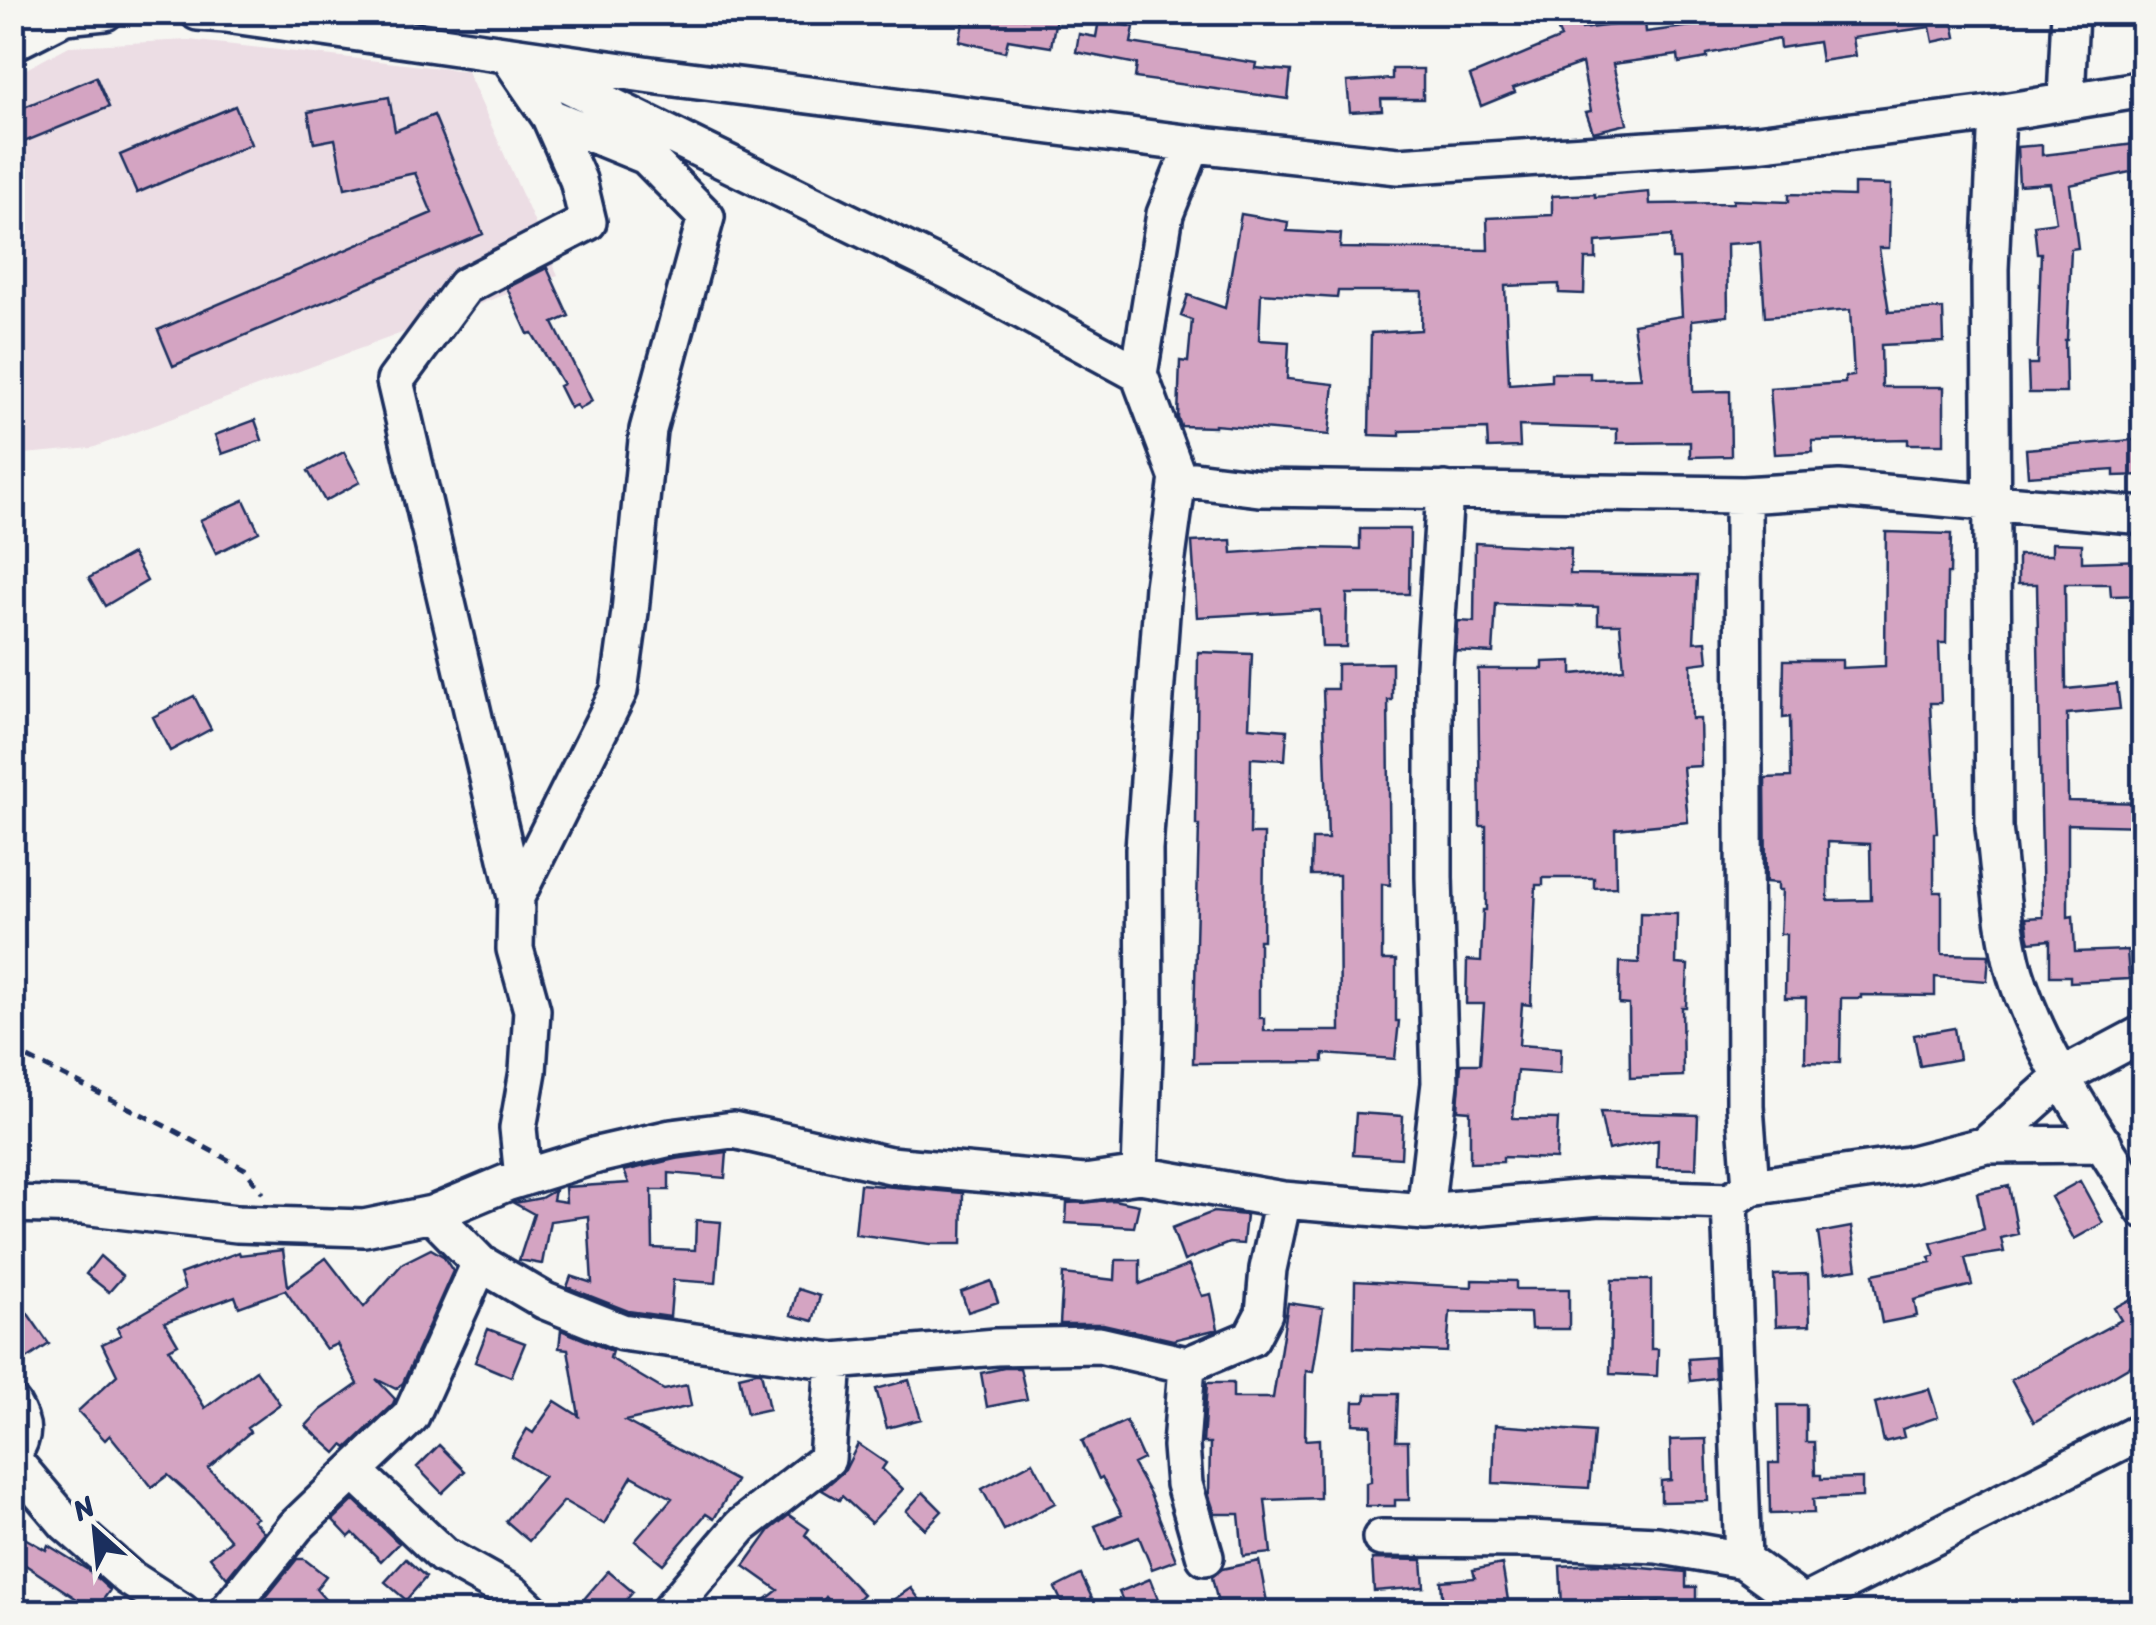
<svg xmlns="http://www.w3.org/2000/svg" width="2156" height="1625" viewBox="0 0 2156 1625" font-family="Sriracha,sans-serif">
<rect width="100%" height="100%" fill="#f6f6f2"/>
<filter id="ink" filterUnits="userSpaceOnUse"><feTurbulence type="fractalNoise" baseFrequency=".01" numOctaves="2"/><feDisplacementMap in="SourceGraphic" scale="20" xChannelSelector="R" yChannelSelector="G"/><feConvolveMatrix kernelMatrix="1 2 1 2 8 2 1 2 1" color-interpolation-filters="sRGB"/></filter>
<g filter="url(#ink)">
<path fill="#ecdde4" d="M189,40l278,31 91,204 -466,173 -79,7v-379l56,-30z"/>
<path fill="#d4a4c2" stroke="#1b2f5e" stroke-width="2.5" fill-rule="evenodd" d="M966,12h33l24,6 1,-5 32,5 -5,29 -43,-7 -3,12 -46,-11z
M1551,12h25l6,17 63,-8 1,11 69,-9 -2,-11h238l5,25 -23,5 -3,-15 -78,11 3,18 -34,5 -3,-19 -38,6 -1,-9 -72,15v4l-28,5 -1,-8 -65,9 14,60 -34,8 -7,-20 5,-1 -9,-48 -69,25 2,4 -34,14 -11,-30 91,-38z
M1099,20l35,7 -3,16 125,20 -1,5 36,3 -3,28 -153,-21 2,-14 -61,-12 3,-18 17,3z
M1392,69h31v30h-42l1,11 -32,2 -3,-30 45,-3z
M96,77l13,30 -97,40v-35z
M389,97l6,34 39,-16 49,119 -310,132 -15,-36 274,-117 -17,-40 -70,15 -10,-49 -21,4 -6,-31z
M235,106l16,38 -114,49 -17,-38z
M2144,143v26l-74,16 8,63 -7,1 -4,91h-2l1,53h-37l-1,-29h9l4,-111h-4l-3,-28 22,-3 -6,-39 -31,2 -2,-38 25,-2v10z
M1854,184l37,1 -2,63h-10l10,64 54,-3 1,33 -63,3 1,42h62v57h-36v-5l-96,2 1,11 -38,2 -5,-66 75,-5v-6l9,-1 -4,-66 -85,7 -5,-75 -33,2 1,72 -36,4 1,72 37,-1 1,65 -41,1v-15l-73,1v-14l-98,-3 1,21 -32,1 -1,-19 -87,2v5l-31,-1 2,-102 50,-3 1,-39h-84l-1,7 -76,-5 -2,47 30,2 -2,37 47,5 -5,51 -114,-10v2l-34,-1 -3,-8 2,-57 8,1 4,-42 -11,-4 7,-21 37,13 16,-94 47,8 -1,9 54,3 -1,14 148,2 -1,-32 65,-3v-19l43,-2v3l54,-5 1,12 83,-1v-3l56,2v-8l65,2zM1671,236l1,23h7l3,57 -49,8 8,54 -51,1v-6h-39v8l-42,3 -4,-98 54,-2v9l25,1 1,-35h11v-17z
M547,268l22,48 -16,7 39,78 -13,8 -3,-4 -6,3 -11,-22 4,-2 -31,-51 -4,1 -21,-46z
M255,420l7,20 -40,14 -7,-19z
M2144,439v36l-30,1v-6l-86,6 -2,-27z
M344,452l16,30 -35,19 -17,-30z
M244,500l15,32 -43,21 -16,-33z
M1360,529h50l-1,65h-62l-1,53h-24l-2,-37 -123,7 -5,-75 39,-2 1,13 72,-5 56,1z
M1886,532l65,2 -1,40h-3l-1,69h-7l2,60h-11l7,130h-3v59h8v62l47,1 -2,26 -52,-4v19l-74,-1v3h-20l-1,65 -35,-1 1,-64h-21l1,-64h-6l2,-44h-4v-7l-12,-1 -1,-104 26,-1 -1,-60 -7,1 1,-58h58v8l43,-2zM1828,842l42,2 1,56 -43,1z
M1475,543l96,5 -1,26 127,2 -3,66 12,-1 2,21 -17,2 1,55h8l1,47 -18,1 5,55 -73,7 1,58 -22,1v-10h-51v7h-7l-5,120 -9,-1 -3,41 42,3 -1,26 -43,-3 -4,47 45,1 -2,40 -53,-2v5l-33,1v-52l-12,-1 3,-46h19l4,-60h-18l1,-44 14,1 2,-51h3v-84h-6l-2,-157h65v-7l29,-1v13l52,-5 -4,-45h-22v-17l-102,-3 -3,49 -37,-2 2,-30 16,1z
M2052,543l30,1v18l62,-2v35l-33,1 -1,-12h-45l1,105 51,-5 3,25 -53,5 1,87 76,2v23l-76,-2v93l5,-1 2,36 52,-2 2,29 -59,3v-6h-20v-36l-20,2 -2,-8 -2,-16 17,-1 -6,-333h-19v-29h34z
M132,554l15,27 -42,25 -16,-28z
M1198,652l54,2 -3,73 38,3 -2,30 -34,-2 -1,76h14l-1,106h-4v78h5v13h76l-1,-156h-28l1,-36h16l-5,-150h14v-25l55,-1v37h-4l2,185 -8,-1v76h14v61h3l-4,38 -72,-5v8l-130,1 6,-238h-3z
M194,696l17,33 -41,22 -17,-34z
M1640,913l37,1 -1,50 12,1 -2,42h-4l1,69 -53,2 -1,-73 -10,-1 1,-42 19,1z
M1954,1028l5,31 -39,7 -6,-31z
M1600,1112l98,3 -2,53 -39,-1 1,-27 -50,10z
M1356,1113l47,3 -2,42 -48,-3z
M727,1152l-2,26 -56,-5v17h-17l1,58 42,2 1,-30 25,2 -5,61 -43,-3 -3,37 -42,-6 -61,-24 4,-11 21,7 -4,-67 -38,5 -8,43 -23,-4 15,-46 -20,-11 27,-5 14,-8 -2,10 13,2 -1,-15 64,-4 -5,-12 51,-12z
M2080,1181l23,42 -29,16 -23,-42z
M860,1184l103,9 -1,51h-32l-75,-10z
M2009,1186l9,48 -17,4 3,14 -39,6 7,27 -58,15 3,16 -35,7 -9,-49 58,-12 -2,-5 6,-2 -4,-12 53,-14 -7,-36z
M1113,1200l26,5 -5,22 -68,-4 1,-20z
M1213,1212l33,3 -3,29 -14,-1 -45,18 -12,-33z
M1851,1227l6,42 -33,5 -6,-41z
M431,1249l12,7 10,15 -50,112 -7,6 -20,-10 19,20 -2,5 -46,44 -4,-3 -7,8 -30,-27 15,-16 37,-26 -21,-40 -11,5 -41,-59 -46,17 -4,-11 -70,26 13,22 -9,5 36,59 51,-38 24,34 -33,24 3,4 -42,36 49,50 -4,2 11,12 -37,46 -17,-21 21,-17 -32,-37 -31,-28 -16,12 -42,-52 -5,5 -27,-29 39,-36 -15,-31 19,-9 -4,-7 68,-39 -5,-15 59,-22 1,3 43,-5 5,36 38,-28 38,49 39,-44z
M100,1256l23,20 -14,16 -23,-18z
M1116,1260h24v24l49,-19 13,31 9,-2 7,35 -45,11 -70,-16h-43l3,-50 52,6z
M1808,1274l2,51 -34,1 -2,-51z
M1472,1280l44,1v8h53v40h-38l-1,-16 -80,-1 -3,40 -93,-4 1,-67 117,6z
M1612,1280h39v69h7l-1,27 -47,-2z
M991,1281l7,21 -30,10 -7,-20z
M798,1289l22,7 -7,25 -22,-6z
M12,1291l37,53 -37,25z
M2144,1292v70l-2,-3 -108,63 -23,-42 110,-60 -7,-12z
M1288,1303l35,5 -10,64 -7,-1 -1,69 14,-1 1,59 -55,2 6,53 -28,3 -4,-42h-24l-6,-18 1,-53h-7l4,-60h26v15h40z
M488,1329l37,14 -14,34 -36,-15z
M561,1330l51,21 -2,7 54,32 23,-5 4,21 -66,15 111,60 -22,38 -8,-5 -43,50 -28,-23 37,-43 -40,-22 -28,48 -40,-23 -35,40 -23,-20 38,-45 -33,-20 16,-27 6,4 22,-32 24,15 -11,-67 -9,-1z
M1714,1357l1,21 -25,3 -2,-22z
M1004,1368h16l7,31 -40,8 -6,-34z
M756,1372h5l8,37 -22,5 -8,-38z
M909,1380l12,39 -34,9 -11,-39z
M1929,1389l9,28 -36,12 2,8 -20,5 -9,-39z
M1366,1394h32l-2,47h12l1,59h-14v6h-29v-23l5,-1v-57l-18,-1 1,-22h11z
M1778,1405h28v37h8l1,33h6v4l41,-1v19l-49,2 1,14 -44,1 -1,-51h10z
M1126,1421l17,38 -10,5 17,30 26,66 -24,9 -13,-32 -34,13 -10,-24 27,-11 -20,-38 -3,2 -17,-38z
M1495,1425l99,7 -5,56 -96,-5z
M1706,1439l2,62 -47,1v-21l10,-1 -1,-40z
M858,1444l28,19 -4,6 21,20 -32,34 -29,-27 -3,4 -17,-10 23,-20z
M439,1445l26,26 -23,22 -25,-26z
M1033,1462l22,41 -51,27 -22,-41z
M923,1492l19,19 -17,18 -19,-18z
M354,1500l45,43 -18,18 -28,-28 -4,4 -16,-17z
M789,1515l20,14 -4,6 58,59 -18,18h-6l-13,-15 -12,15h-64l28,-22 -34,-24 26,-36z
M12,1531l34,19 2,-5 40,25 22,20 -15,21 -83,-55z
M297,1559h7l22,17 -10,13 20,23h-82z
M406,1559l20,18 -20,23 -21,-18z
M1372,1559l50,1 2,27 -50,4z
M1259,1561l10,51h-49l-8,-35 10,-8z
M1502,1564l8,48h-29l-2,-8 -36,4 -2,-27 34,-3 -2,-8z
M1599,1564l87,8v15h10v23h-37v-9l-97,5 -2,-40z
M608,1571l25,21 -17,20h-16l-16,-13z
M1081,1575l11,23 -26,13 -11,-23z
M1150,1579l13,33h-35l-9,-20z
M911,1588l18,24h-54z"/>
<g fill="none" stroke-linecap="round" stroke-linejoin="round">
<defs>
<path id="minor" d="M198,12l28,2 425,61 542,69 205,22 359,-23 240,-30 147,-24
M12,43l53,-27 40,-4
M509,57l41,60 96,39 60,61 -58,213 -18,182 -11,79 -103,206 -1,52 17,61 -4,61 -10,57 5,50
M538,70l415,203 186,101 39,104 -15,109 -19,262 1,176 -5,150
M2066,100l4,-88
M1997,113l-7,156 4,559c6,47 8,99 21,145 26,85 83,161 129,237
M1139,374l26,-160 28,-70
M1178,478l81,10 484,7 96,-6 305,27
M1743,495l2,611 6,81
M516,897l-121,-516 70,-95 123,-64 -10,-42 -28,-63
M1986,1145l118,-1
M1730,1201l13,359
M12,1204l71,2 154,18 127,4 68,-14 74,-31 91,-28 74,-17 62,-8 157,35 194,18 56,-8 143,25 142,12 175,-15 130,4 21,-14 157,-22 78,-20 77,-69 81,-43
M1425,1212l15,-129 -6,-206v-210l11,-177
M432,1214l48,49 65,38 77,31 212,29 162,-14 103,-2 88,20 64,-27 13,-25 4,-44 15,-69
M1187,1365l-6,81 3,38 21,73
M12,1404c13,22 13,31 0,52
M12,1459l54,64 62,54 54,35
M354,1471l89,84 70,39 19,18
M1381,1538l147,1 129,6 86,15 61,44
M227,1612l69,-86 115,-110 69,-153
M668,1612l73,-86 86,-67 7,-98
M1786,1612l358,-182"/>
</defs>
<use href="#minor" stroke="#1b2f5e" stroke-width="42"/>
<path stroke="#1b2f5e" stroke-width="5" stroke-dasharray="10 8" stroke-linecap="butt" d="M12,1050l163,81 70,38 18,24"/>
<use href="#minor" stroke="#f6f6f2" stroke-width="35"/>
</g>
</g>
<rect width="2156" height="1625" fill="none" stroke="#f6f6f2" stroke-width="50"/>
<rect x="25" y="25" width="2106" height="1575" fill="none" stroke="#1b2f5e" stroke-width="4" filter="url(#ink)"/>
<g transform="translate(95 1530) rotate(333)" stroke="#f6f6f2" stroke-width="8" paint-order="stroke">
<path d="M0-8L18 38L0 25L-18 38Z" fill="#1b2f5e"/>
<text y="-15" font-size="28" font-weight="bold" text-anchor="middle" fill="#1b2f5e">N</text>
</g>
</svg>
